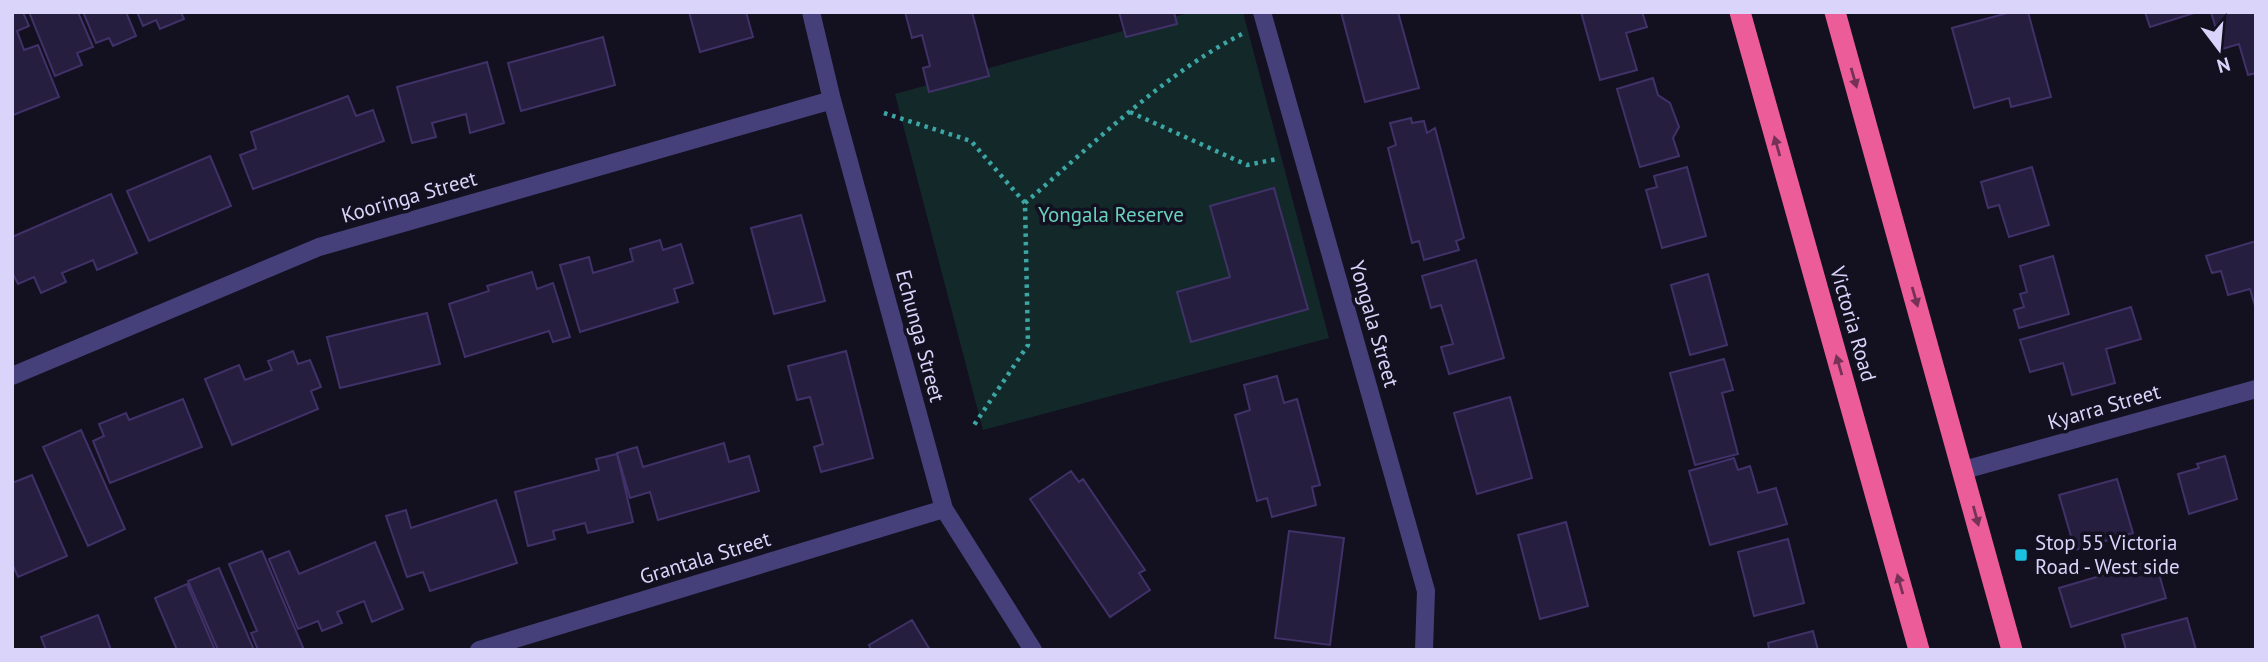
<svg xmlns="http://www.w3.org/2000/svg" width="2268" height="662" viewBox="0 0 2268 662" font-family="'PT Sans',sans-serif">
<rect width="100%" height="100%" fill="#131020"/>
<path fill="#132929" d="M1192,12h51l86,326 -346,92 -88,-336z"/>
<path fill="#261e3f" stroke="#403268" stroke-width="2" d="M12,12h11l6,14 -12,5 7,19 14,-5 21,52 -46,18z
M29,12h49l15,35 -16,6 5,12 -27,11z
M83,12h43l10,24 -23,10 -4,-8 -13,5z
M137,12h44l3,7 -24,10 -4,-9 -13,6z
M689,12h57l7,25 -53,15z
M905,12h67l17,64 -60,16 -6,-24 7,-2 -8,-31 -10,3z
M1119,12h55l3,12 -51,13z
M1341,12h57l21,76 -54,14z
M1581,12h61l5,15 -21,6 11,37 -37,10z
M2011,12h17l23,85 -40,10 -2,-9 -35,10 -22,-80z
M2145,12h52l-47,15z
M2211,12h45v61l-8,2 -9,-31 -17,5z
M603,37l12,48 -94,26 -13,-48z
M487,62l17,61 -34,10 -4,-19 -34,9 4,14 -24,6 -15,-56z
M1653,78l5,17 12,8 9,24 -6,11 6,18 -39,11 -23,-78z
M348,96l8,20 17,-6 11,31 -131,48 -13,-34 16,-6 -5,-17z
M1411,118l1,5 12,-2 3,12 8,-5 29,110 -8,3 3,9 -35,10 -5,-19 -7,2 -24,-95 8,-3 -6,-22z
M210,156l21,50 -82,35 -22,-50z
M1687,167l19,69 -44,12 -16,-58 11,-3 -3,-11z
M2032,167l17,58 -40,12 -10,-32 -11,3 -7,-26z
M1274,188l34,121 -117,33 -14,-50 53,-15 -20,-71z
M111,194l26,59 -40,17 -4,-10 -31,13 4,9 -25,11 -7,-16 -16,7 -6,-12v-35z
M801,215l24,86 -51,13 -23,-86z
M660,240l3,10 18,-6 12,39 -19,6 4,13 -98,30 -20,-67 29,-8 4,16 40,-12 -3,-12z
M2256,241v68l-6,-20 -22,6 -7,-24 -9,2 -6,-17z
M2053,256l16,58 -50,14 -5,-18 10,-3 -4,-13 7,-2 -7,-26z
M1476,260l28,98 -55,16 -8,-27 12,-3 -12,-39 -10,3 -9,-32z
M532,272l5,17 16,-6 17,54 -17,5 -4,-11 -84,26 -16,-53 40,-13 -2,-5z
M1708,274l19,71 -37,10 -19,-70z
M2131,307l10,32 -35,10 9,34 -43,12 -9,-32 -33,9 -10,-32z
M427,313l13,51 -100,24 -13,-51z
M293,351l5,13 12,-4 11,27 -10,4 7,18 -86,36 -27,-66 34,-14 6,15 27,-10 -4,-9z
M846,351l27,107 -52,14 -7,-25 9,-3 -13,-47 -13,3 -9,-34z
M1724,359l9,31 -11,3 16,61 -43,11 -25,-92z
M1277,376l7,27 13,-4 23,86 -8,2 4,18 -44,12 -5,-19 -10,3 -22,-86 15,-5 -6,-25z
M1510,397l22,81 -55,16 -23,-81z
M183,399l19,48 -92,36 -17,-42 11,-5 -5,-12 27,-11 3,7z
M81,430l44,99 -37,17 -45,-99z
M724,443l5,19 20,-6 10,35 -101,29 -8,-28 -20,6 -13,-45 20,-6 6,20z
M617,454l16,68 -45,11 -3,-10 -32,8 2,8 -27,7 -13,-54 84,-22 -3,-11z
M2225,456l12,43 -48,15 -11,-40 21,-6 -2,-4z
M1734,458l4,12 12,-4 8,27 18,-5 11,36 -77,21 -21,-74z
M1071,471l8,11 4,-3 62,91 -6,3 11,17 -40,27 -80,-118z
M32,475l35,81 -49,21 -6,-14v-80z
M2117,479l16,54 -58,17 -16,-55z
M496,500l21,63 -87,28 -7,-19 -16,5 -21,-61 20,-6 5,18z
M1566,522l22,84 -48,13 -22,-84z
M1289,531l55,7 -14,107 -55,-7z
M1788,539l16,64 -50,13 -16,-64z
M375,542l28,67 -31,13 -8,-21 -27,11 5,11 -20,8 -4,-10 -20,8 -29,-70 20,-8 10,23z
M262,551l42,99h-46l-7,-17 6,-2 -28,-67z
M2155,560l11,38 -95,29 -12,-39z
M219,568l35,82h-36l-30,-69z
M187,584l28,66h-38l-22,-52z
M98,615l13,35h-65l-5,-13z
M2187,618l9,32h-70l-4,-15z
M912,620l18,30h-59l-2,-5z
M1813,631l5,19h-49l-1,-7z"/>
<g fill="none" stroke-linecap="round" stroke-linejoin="round">
<path stroke="#3ca6a5" stroke-width="4.5" stroke-dasharray="3.5 5" stroke-linecap="butt" d="M1130,112l117,53 30,-6
M884,113l87,28 54,62 3,142 -56,83
M1025,203c66,-57 140,-130 217,-169"/>
<path stroke="#45407a" stroke-width="18" d="M811,12l21,88 112,409 89,141
M1262,12l164,579 -2,59
M12,376l307,-129 513,-147
M1964,470l292,-81
M479,650l465,-141"/>
<path stroke="#ec5c99" stroke-width="21" d="M1740,12l179,638
M1835,12l177,638"/>
</g>
<defs><path id="oneway-solid" d="M-6-.8H1V-3.2L6.5 0L1 3.2V.8H-6Z" transform="scale(1.75)"/></defs>
<g fill="#753256">
<use href="#oneway-solid" transform="translate(1854 78) rotate(74)"/>
<use href="#oneway-solid" transform="translate(1777 146) rotate(-106)"/>
<use href="#oneway-solid" transform="translate(1915 297) rotate(74)"/>
<use href="#oneway-solid" transform="translate(1839 365) rotate(-106)"/>
<use href="#oneway-solid" transform="translate(1976 516) rotate(75)"/>
<use href="#oneway-solid" transform="translate(1900 584) rotate(-106)"/>
</g>
<rect fill="#1ac1e0" stroke="#131020" stroke-width="2.5" x="2014" y="548" width="14" height="14" rx="3.5"/>
<g text-anchor="middle" stroke-width="7" stroke-linejoin="round" paint-order="stroke">
<g font-size="21" fill="#dad3fa" stroke="#131020">
<text transform="translate(409 197) rotate(-16)" y="7">Kooringa Street</text>
<text transform="translate(1374 324) rotate(74)" y="7">Yongala Street</text>
<text transform="translate(1853 324) rotate(74)" y="7">Victoria Road</text>
<text transform="translate(920 336) rotate(75)" y="7">Echunga Street</text>
<text transform="translate(2104 407) rotate(-16)" y="7">Kyarra Street</text>
<text transform="translate(705 558) rotate(-17)" y="7">Grantala Street</text>
</g>
<g font-size="21" fill="#68d1bd" stroke="#131020">
<text x="1111" y="222">Yongala Reserve</text>
</g>
<g font-size="21" fill="#dad3fa" stroke="#131020" text-anchor="start">
<text x="2035" y="550">Stop 55 Victoria<tspan x="2035" dy="24">Road - West side</tspan></text>
</g>
</g>
<rect width="2268" height="662" fill="none" stroke="#dad3fa" stroke-width="28"/>
<g transform="translate(2219 49) rotate(164)" stroke="#131020" stroke-width="5" paint-order="stroke">
<path d="M0-5L12 26L0 18L-12 26Z" fill="#dad3fa"/>
<text y="-10" font-size="19" font-weight="bold" text-anchor="middle" fill="#dad3fa">N</text>
</g>
</svg>
